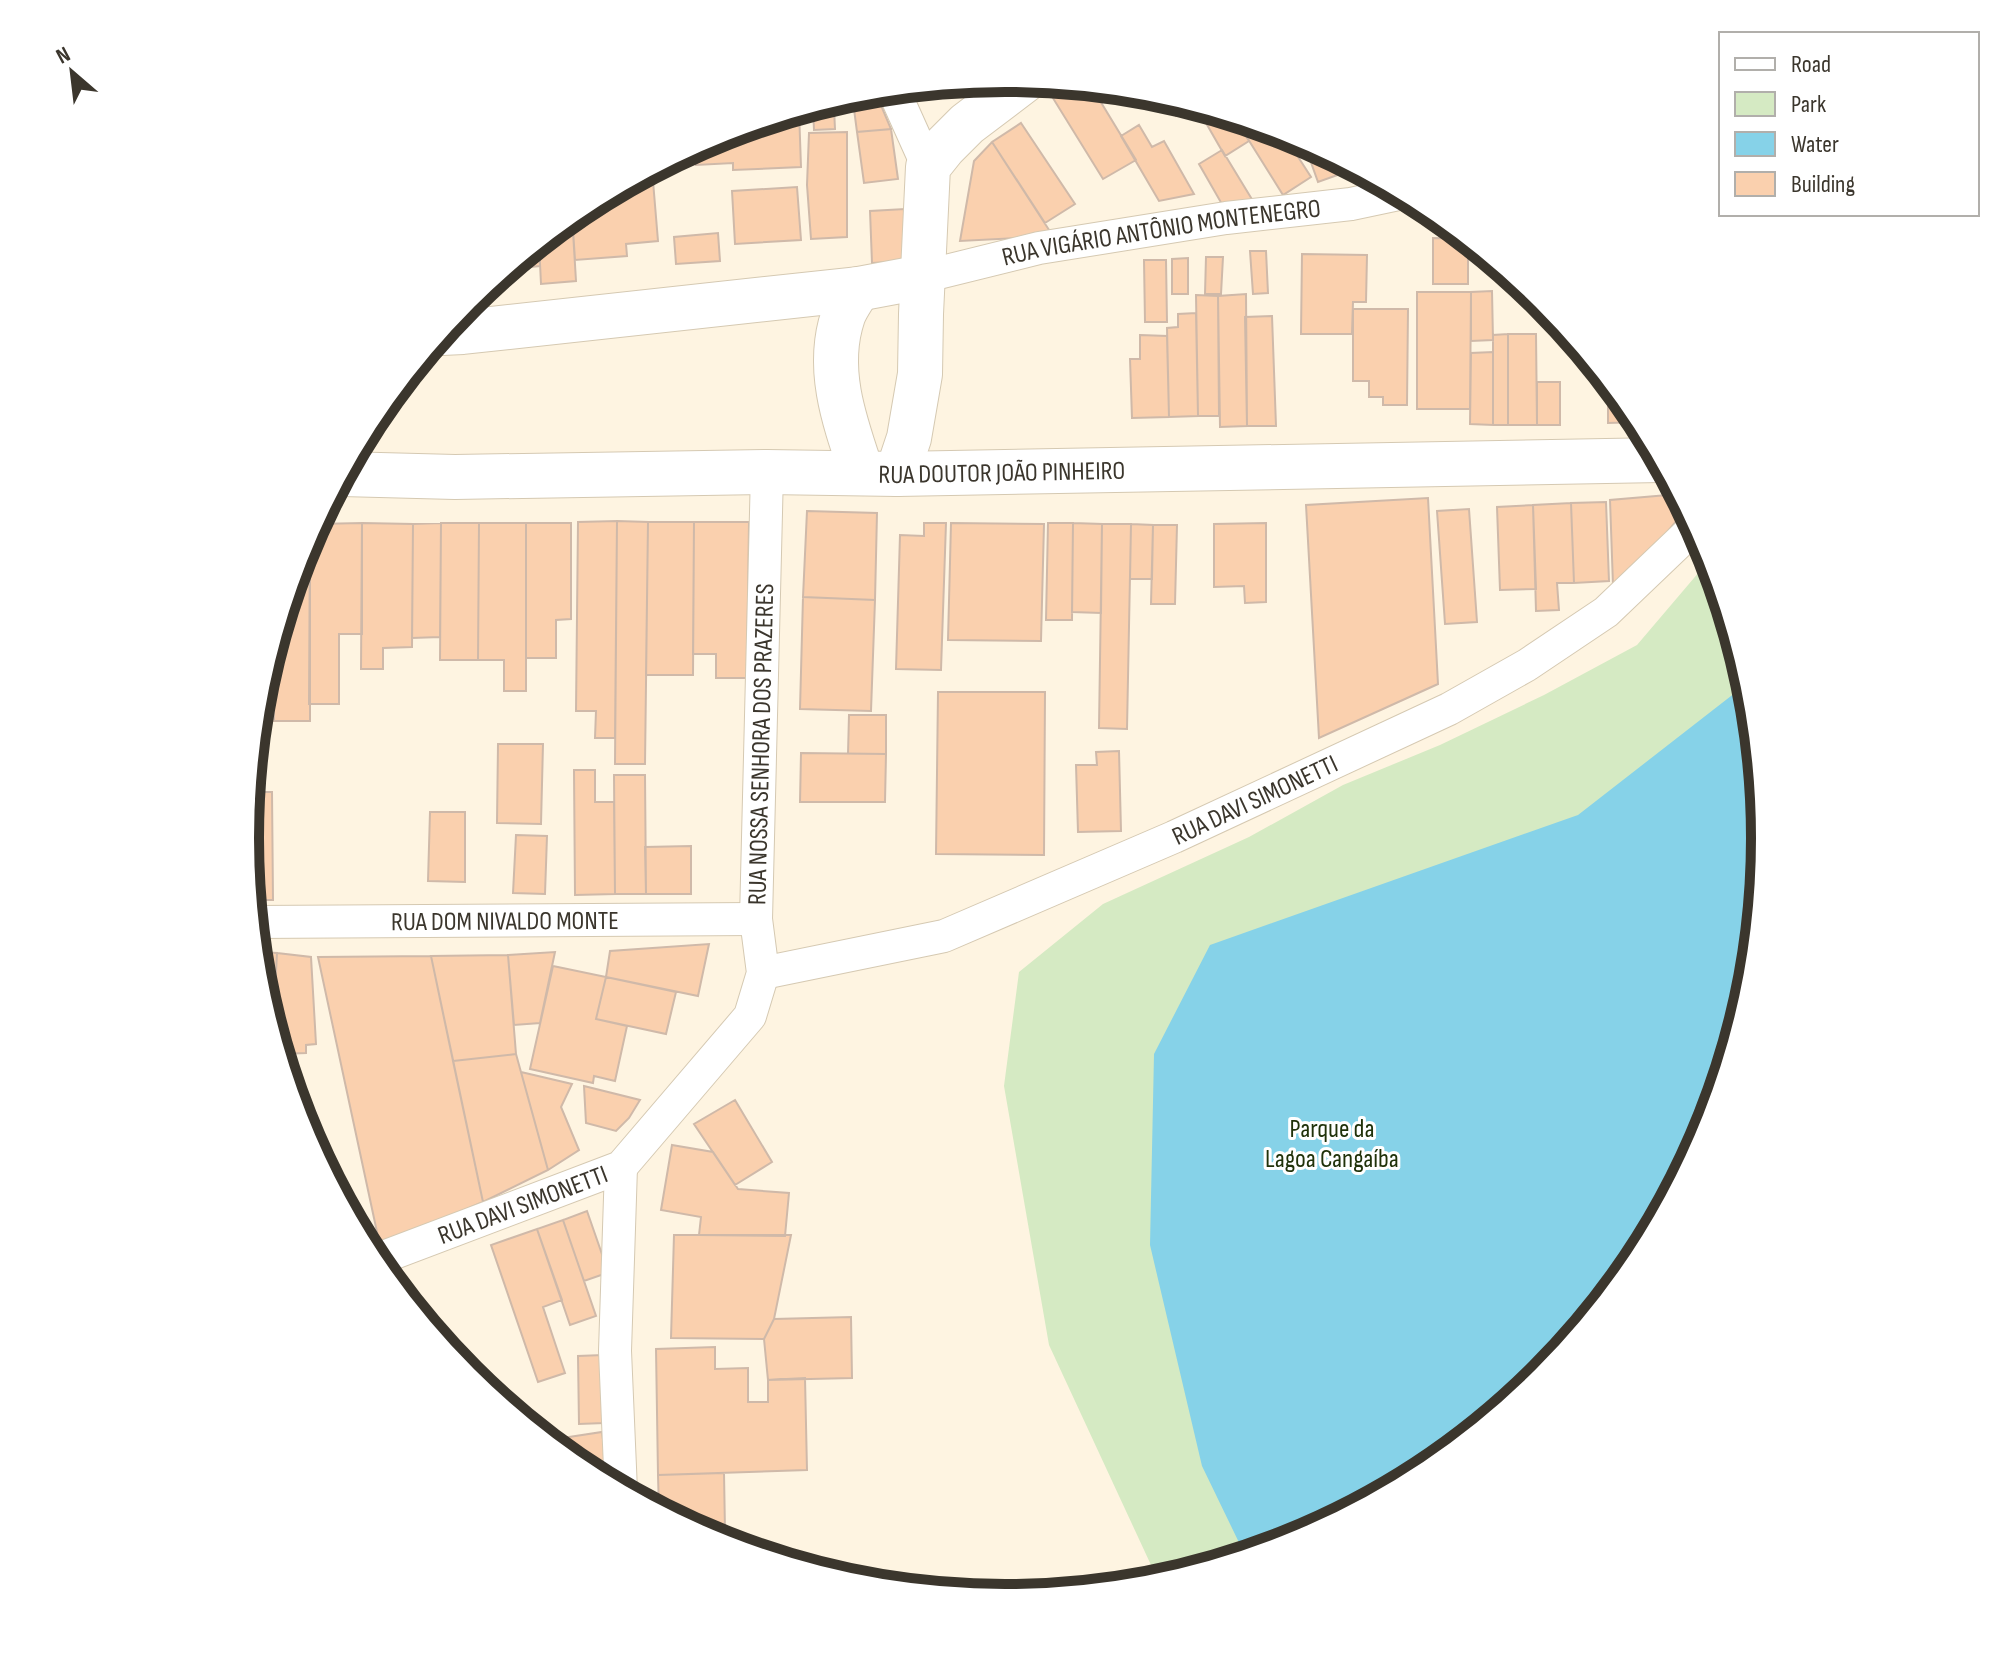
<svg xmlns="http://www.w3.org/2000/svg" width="2011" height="1677" viewBox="0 0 2011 1677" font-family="'Sofia Sans Condensed',sans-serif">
<rect width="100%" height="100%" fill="#fef4e1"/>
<path fill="#d5eac3" d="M1711,558l40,133 15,148 -15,148 -43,143 -70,131 -95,116 -115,94 -132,70 -145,44v-20l-102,-220 -45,-259 15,-114 84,-68 146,-67 94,-52 97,-40 104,-50 93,-50z"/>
<path fill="#86d2e8" d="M1749,682l2,9 15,148 -15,148 -43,143 -70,131 -95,116 -115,94 -132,70 -50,16 -44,-91 -52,-221 4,-191 56,-109 368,-130z"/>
<path fill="#fad0ae" stroke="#cfb9a9" stroke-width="2" d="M1043,82l48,4 45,74 -33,19z
M875,91l16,38 -34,3 -3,-23 -20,-1 1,21 -21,1 -1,-24 45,-13z
M1163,95l32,10 -19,11z
M799,110l2,57 -68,3v-7l-37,2 -1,-19 20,-10z
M1211,110l23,7 15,24 -24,15 -23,-40z
M1021,123l54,81 -30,19 -53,-81z
M1255,123l27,9 29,45 -28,18 -40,-64z
M1139,125l13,22 12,-6 30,53 -35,7 -38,-65z
M891,129l7,50 -34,4 -7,-51z
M847,132v105l-36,2 -4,-54 2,-52z
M1303,140l54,28 -39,14z
M992,142l61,94 -93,5 14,-80z
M1222,150l31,51 -30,5 -24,-42z
M652,169l6,72 -32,3 1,12 -52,4 -3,-45 11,-9z
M797,187l4,53 -66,4 -3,-53z
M905,209l3,52 -36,2 -2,-52z
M572,215l4,66 -35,3 -2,-41z
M718,233l2,28 -44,3 -2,-27z
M1433,238l35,1v45h-35z
M539,243l1,23 -33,3z
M1250,251h16l2,42 -15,1z
M1302,254l65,1 -1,47h-13l-1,32h-51z
M1206,257h17l-2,37h-16z
M1188,258v36h-16v-35z
M1144,260h22l1,62h-22z
M1492,291l1,49 -22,1v-49z
M1417,292h54l-1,117h-53z
M1246,294l1,132 -27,1 -2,-131z
M1196,295l22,1 1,120h-21z
M1353,309h55l-1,96h-24v-8h-14v-16h-16z
M1196,313l2,103 -29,1 -2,-89 11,-1v-13z
M1272,316l4,110h-29l-2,-109z
M1508,334v91h-15v-90z
M1508,334h28l1,91h-29z
M1140,335l27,1 2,81 -37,1 -2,-59h10z
M1493,352v73l-23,-1 1,-71z
M1608,380l30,36 3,6 -33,1z
M1537,382h23v43h-23z
M1679,494l8,14 -56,68 -18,9 -3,-85z
M1428,498l10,186 -119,54 -13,-233z
M1606,502l3,79 -35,2 -3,-80z
M1571,503l3,80h-17l2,27 -23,1 -3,-106z
M1533,505l3,84 -36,1 -3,-83z
M1469,509l8,113 -32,2 -8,-113z
M807,511l70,2 -2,87 -72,-3z
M617,521l31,1 -3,242h-30z
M617,521l-2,217h-20l1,-27h-20l2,-189z
M648,522h46l-1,153h-47z
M694,522h55l-2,156h-31v-24h-23z
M362,523l51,1 -1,123 -29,1v21h-22z
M362,523v111h-23v70h-30l1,-171 6,-9z
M441,523h38l-1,137h-38z
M441,523l-1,114 -28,1 1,-114z
M479,523h47v168h-22v-31h-26z
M526,523h45v96l-15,1v38h-30z
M924,523h22l-5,147 -45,-1 4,-134 24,1z
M951,523l93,1 -3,117 -93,-1z
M1048,523h25l-1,97h-26z
M1073,523l29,1 -1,89 -29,-1z
M1266,523v79l-21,1 -1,-17 -30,1v-63z
M1102,524h29l-4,205 -28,-1z
M1131,524l22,1 -1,54h-22z
M1153,525h24l-2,79h-24z
M310,533v188h-36v-79l29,-95z
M803,597l72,3 -4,111 -71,-2z
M274,642v37h-11z
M938,692h107l-1,163 -108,-1z
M849,715h37v39h-38z
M498,744h45l-2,80 -44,-1z
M1119,751l2,80 -43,1 -2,-67h21l-1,-13z
M801,753l85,1 -1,48h-85z
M574,770h21v32h19l1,92 -40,1z
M614,775h31l1,119h-31z
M250,792h22l1,108h-22l-6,-62z
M430,812h35v70l-37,-1z
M516,835l31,1 -2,58 -32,-1z
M691,846v48h-45l-1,-47z
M709,944l-11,52 -92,-19 4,-26z
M256,952l21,1 -4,77 -13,-44z
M555,952l-15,71 -26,2 -6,-70z
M277,953l34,4 5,87 -10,1v8l-26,1 -7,-24z
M508,955l8,99 -63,7 -22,-105z
M431,956l52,246 -103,44 -62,-289z
M553,966l53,11 -10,42 31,7 -12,55 -21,-5 -1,7 -63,-14z
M606,977l70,15 -10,42 -70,-15z
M516,1054l32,116 -65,32 -30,-141z
M521,1072l51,12 -11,23 18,43 -31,20z
M584,1086l56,14 -11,18 -13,13 -30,-8z
M735,1100l37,62 -37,23 -41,-61z
M672,1145l41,7 25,37 51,4 -4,43 -86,-1 2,-18 -40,-7z
M587,1211l17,49v14l-20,7 -21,-61z
M563,1220l33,96 -26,9 -33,-96z
M537,1229l25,71 -19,7 22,66 -27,9 -47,-137z
M674,1235h117l-17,84 -10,20 -93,-1z
M851,1317l1,61 -84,2 -4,-41 10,-20z
M715,1347v22l33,-1v34h20v-22l37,-2 2,92 -149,5 -2,-126z
M603,1355l1,68 -25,1 -1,-68z
M602,1432l4,30 -28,4 -28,-23 -1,-3z
M606,1462l4,23 -32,-19z
M724,1473l1,58 -28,1 -38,-21 -1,-36z"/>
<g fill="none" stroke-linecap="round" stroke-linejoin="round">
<defs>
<g id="street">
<path d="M893,89l35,78"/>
<path id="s1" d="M922,277l117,-29 187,-30 125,-14 52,-11"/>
<path id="s2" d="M253,922l503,-3"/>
<path id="s3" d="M763,973l181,-37 230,-99 275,-128 78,-44 79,-53 90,-86"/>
<path d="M621,1167l-6,184 6,140"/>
<path id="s4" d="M373,1261l248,-94 129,-151 13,-43 -7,-54 11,-447"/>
</g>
<g id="secondary">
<path d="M858,289c-5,9 -12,18 -15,27 -18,53 2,107 19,157"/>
<path d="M442,333l21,-1 395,-43 64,-12"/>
<path id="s5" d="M342,474l113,3 312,-5 130,2 764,-14"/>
<path d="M897,474l12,-36 11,-64 1,-60 7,-147 16,-20 23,-23 58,-44"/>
</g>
</defs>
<use href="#street" stroke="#d5c9b2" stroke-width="34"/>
<use href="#secondary" stroke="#d5c9b2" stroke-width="46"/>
<use href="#street" stroke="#fff" stroke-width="32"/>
<use href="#secondary" stroke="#fff" stroke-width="44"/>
</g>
<g text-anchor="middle" stroke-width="6" stroke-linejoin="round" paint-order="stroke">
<g font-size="26" fill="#3b362d" stroke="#fff">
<text dy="9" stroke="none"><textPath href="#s1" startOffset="244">RUA VIGÁRIO ANTÔNIO MONTENEGRO</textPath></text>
<text dy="9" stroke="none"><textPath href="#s5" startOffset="660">RUA DOUTOR JOÃO PINHEIRO</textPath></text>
<text dy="9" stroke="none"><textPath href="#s4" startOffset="738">RUA NOSSA SENHORA DOS PRAZERES</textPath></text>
<text dy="9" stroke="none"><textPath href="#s3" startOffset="524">RUA DAVI SIMONETTI</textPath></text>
<text dy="9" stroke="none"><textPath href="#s2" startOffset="252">RUA DOM NIVALDO MONTE</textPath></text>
<text dy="9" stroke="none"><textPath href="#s4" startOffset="160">RUA DAVI SIMONETTI</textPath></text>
</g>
<g font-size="26" fill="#20320a" stroke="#fff">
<text x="1332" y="1137">Parque da<tspan x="1332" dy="30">Lagoa Cangaíba</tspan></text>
</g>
</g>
<path d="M0 0H2011V1677H0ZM259 838a746 746 0 1 1 1492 0a746 746 0 1 1-1492 0Z" fill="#fff" fill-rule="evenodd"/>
<path fill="none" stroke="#3b362d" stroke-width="10" d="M259 838a746 746 0 1 1 1492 0a746 746 0 1 1-1492 0Z"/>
<rect x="1719" y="32" width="260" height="184" fill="#ffffff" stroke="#b1afab" stroke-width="2"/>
<rect x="1735" y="58" width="40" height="12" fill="#ffffff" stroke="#b1afab" stroke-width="2"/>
<text x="1791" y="72" font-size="24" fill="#3b362d">Road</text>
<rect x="1735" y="92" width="40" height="24" fill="#d5eac3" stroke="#b1afab" stroke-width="2"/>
<text x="1791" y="112" font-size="24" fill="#3b362d">Park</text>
<rect x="1735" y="132" width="40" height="24" fill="#86d2e8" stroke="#b1afab" stroke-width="2"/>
<text x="1791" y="152" font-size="24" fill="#3b362d">Water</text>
<rect x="1735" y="172" width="40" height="24" fill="#fad0ae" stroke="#b1afab" stroke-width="2"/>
<text x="1791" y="192" font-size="24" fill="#3b362d">Building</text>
<g transform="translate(72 72) rotate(332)" stroke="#ffffff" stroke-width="6" paint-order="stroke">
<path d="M0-6L14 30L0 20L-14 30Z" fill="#3b362d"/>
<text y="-12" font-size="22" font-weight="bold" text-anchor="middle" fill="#3b362d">N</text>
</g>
</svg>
